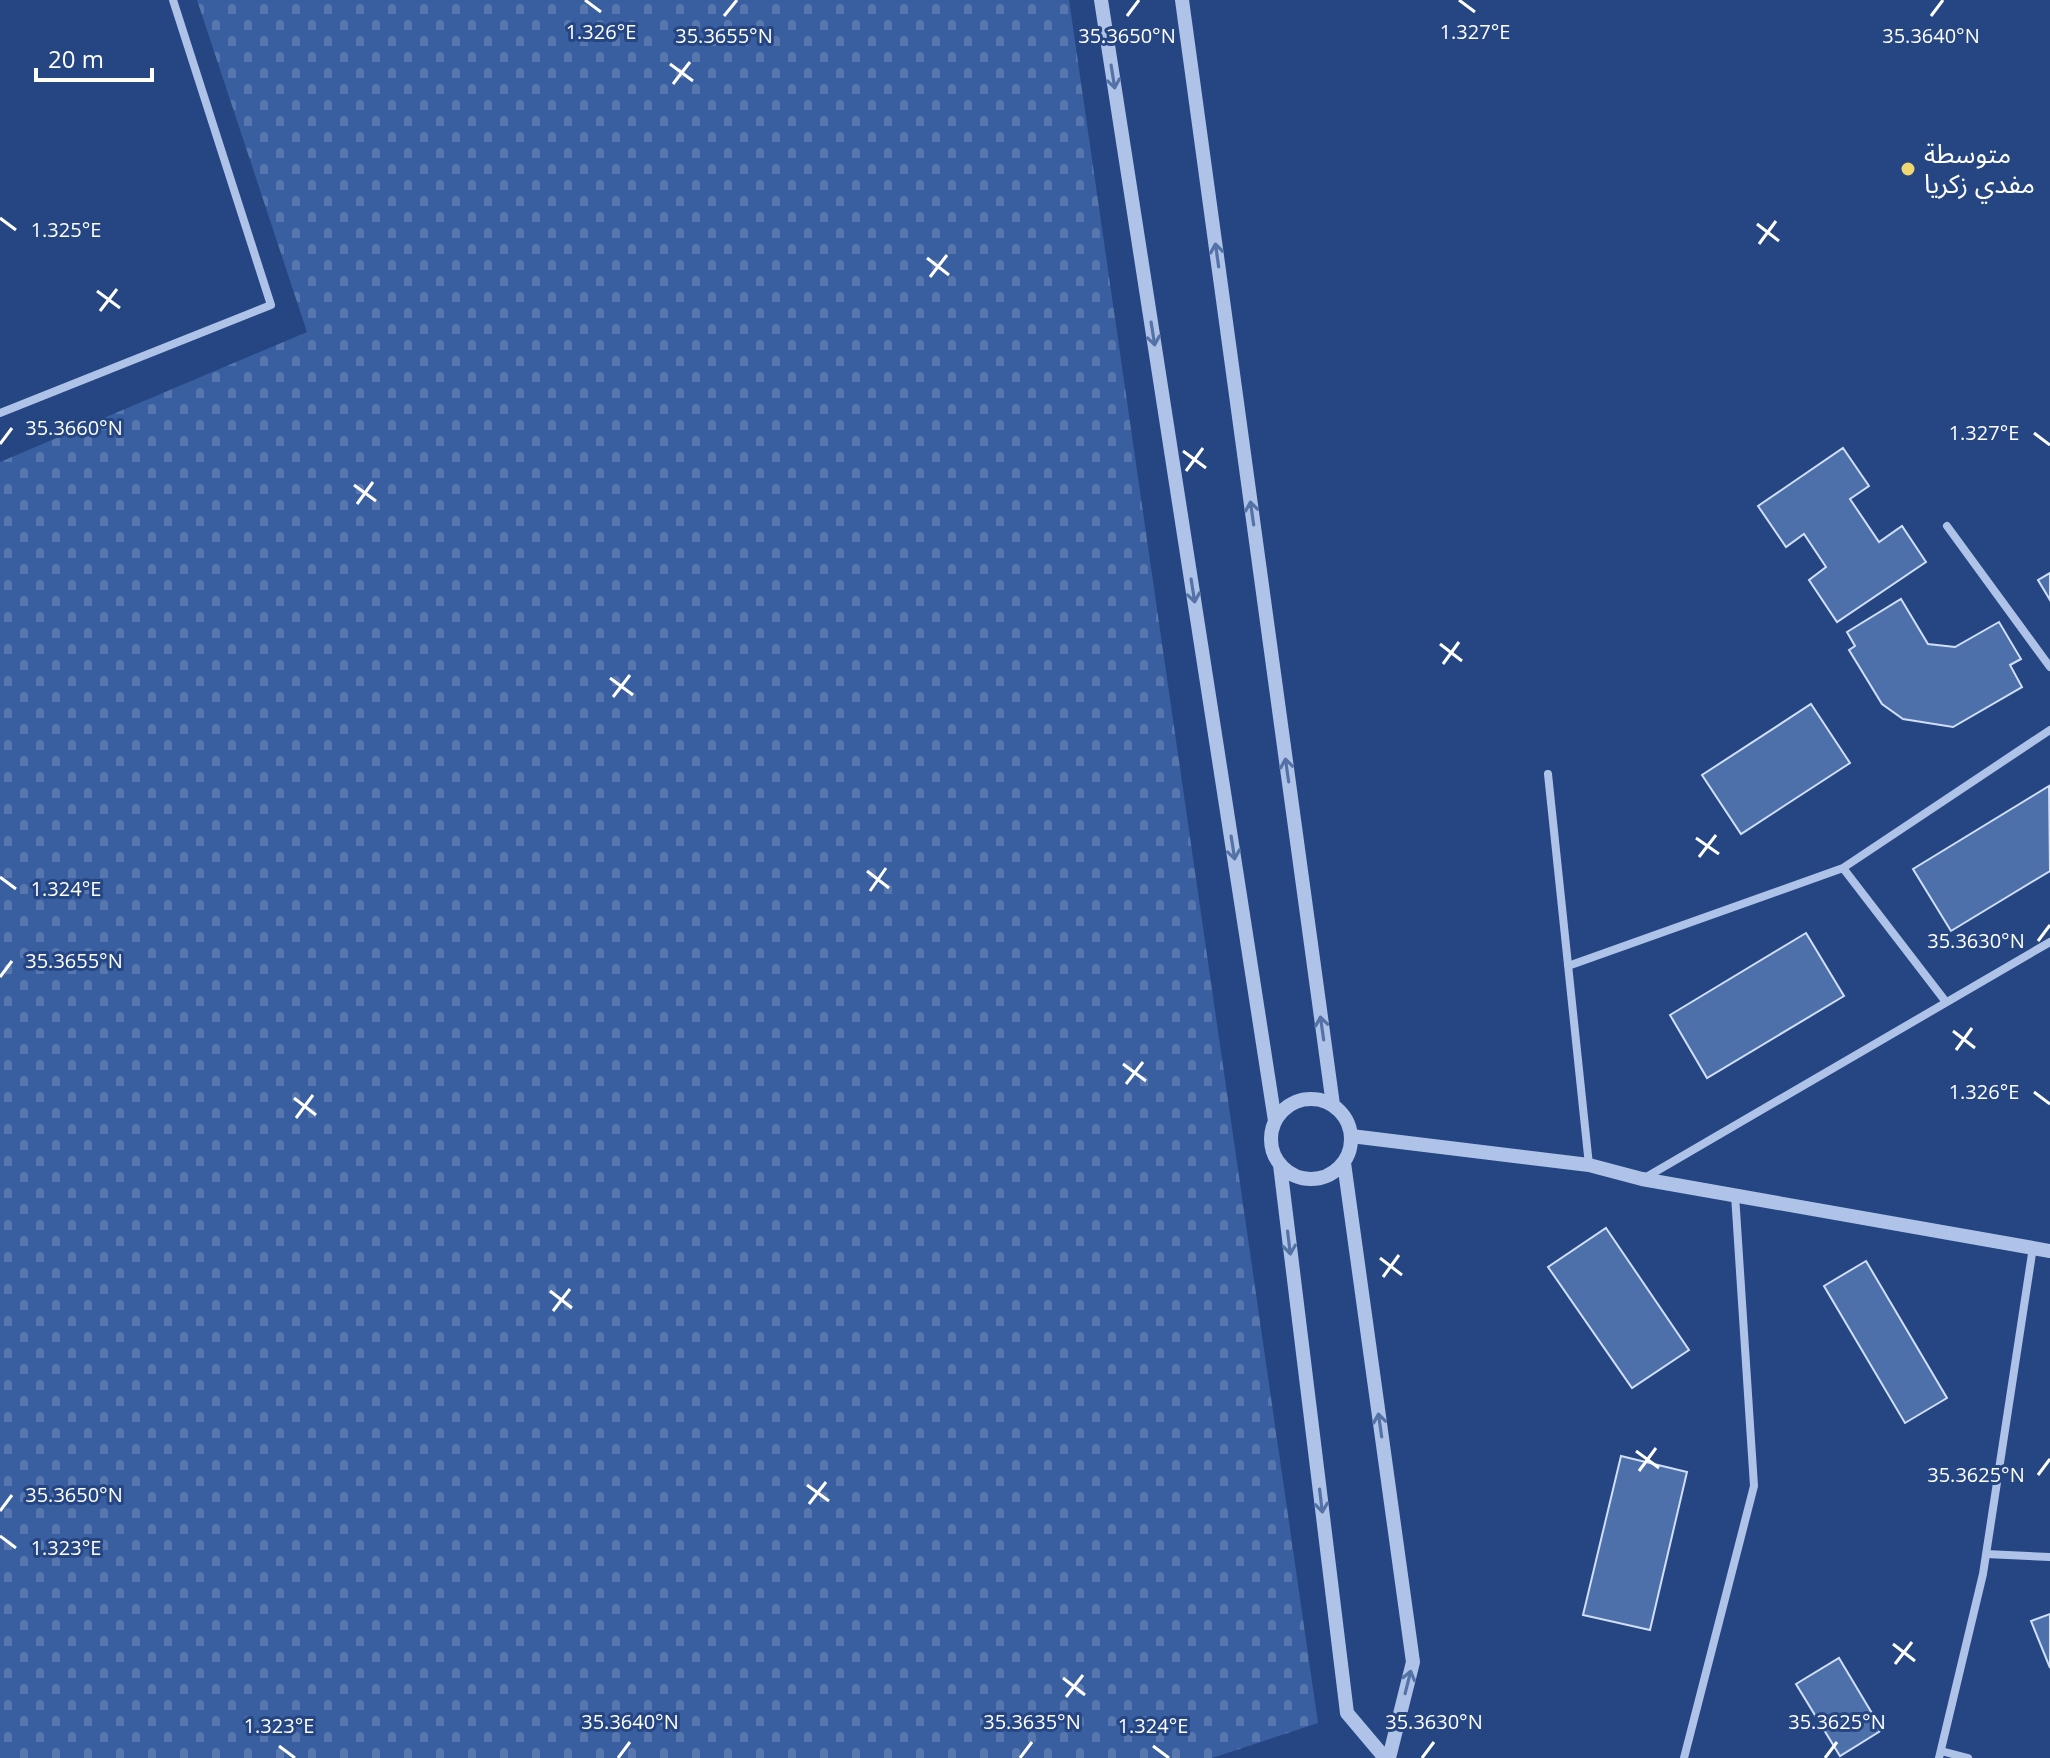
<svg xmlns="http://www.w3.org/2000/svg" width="2050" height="1758" viewBox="0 0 2050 1758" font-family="'Open Sans','Noto Sans Arabic',sans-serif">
<defs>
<pattern id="cemetery-stones" width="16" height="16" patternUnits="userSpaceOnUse" patternTransform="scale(2)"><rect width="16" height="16" fill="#395fa0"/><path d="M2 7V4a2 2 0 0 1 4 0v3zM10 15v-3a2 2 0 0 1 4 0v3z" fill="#5777ae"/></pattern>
</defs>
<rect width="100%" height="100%" fill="#254683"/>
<path fill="url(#cemetery-stones)" d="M197,0h872l249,1723 -106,35h-1212v-1296l307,-130z"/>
<path fill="#4d70ab" stroke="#d1dff6" stroke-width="2" d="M1843,448l26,38 -19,13 29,43 23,-16 24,36 -89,60 -28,-42 17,-13 -22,-33 -18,13 -28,-41z
M2050,573v27l-12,-20z
M1901,599l27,45 27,3 44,-25 22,37 -11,6 12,22 -69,40 -50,-8 -21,-15 -33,-54 6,-4 -8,-14z
M1811,704l39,59 -109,71 -39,-59z
M2049,786l1,85 -99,60 -38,-62z
M1806,933l38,63 -137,82 -37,-63z
M1606,1228l83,122 -57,38 -84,-121z
M1866,1261l81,137 -42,25 -81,-137z
M1621,1456l66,16 -37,158 -67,-15z
M2050,1614v54l-19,-47z
M1839,1658l43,72 -42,26 -44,-72z"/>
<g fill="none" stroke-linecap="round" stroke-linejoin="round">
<path stroke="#aec3e7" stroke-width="8" d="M0,413l271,-108 -98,-305
M1947,526l103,141
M1548,774l41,391
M1843,868l103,134
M1568,966l275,-98 207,-138
M1643,1179l407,-237
M1986,1554l64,3
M1941,1751l27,7
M1684,1758l70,-272 -19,-291
M1939,1758l44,-184 50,-327"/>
<path stroke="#aec3e7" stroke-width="14" d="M1101,0l174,1121
M1182,0l151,1105
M1271 1139a40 40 0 1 1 80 0a40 40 0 1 1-80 0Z
M1351,1136l238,29 53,14 408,72
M1344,1163l69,499 -24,96
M1280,1165l67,548 38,45"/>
</g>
<defs><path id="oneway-shaft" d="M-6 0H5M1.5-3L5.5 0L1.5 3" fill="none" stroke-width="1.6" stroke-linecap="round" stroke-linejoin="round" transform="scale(2)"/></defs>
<g stroke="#5572a6">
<use href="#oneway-shaft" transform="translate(1113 77) rotate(81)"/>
<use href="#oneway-shaft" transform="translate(1217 255) rotate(-98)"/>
<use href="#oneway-shaft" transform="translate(1153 334) rotate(81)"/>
<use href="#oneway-shaft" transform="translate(1252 513) rotate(-98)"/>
<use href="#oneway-shaft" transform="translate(1193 591) rotate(81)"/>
<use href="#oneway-shaft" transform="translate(1287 770) rotate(-98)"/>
<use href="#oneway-shaft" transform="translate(1233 848) rotate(81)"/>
<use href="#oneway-shaft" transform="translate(1322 1028) rotate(-98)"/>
<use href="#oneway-shaft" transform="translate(1289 1243) rotate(83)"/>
<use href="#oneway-shaft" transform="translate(1380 1425) rotate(-98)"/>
<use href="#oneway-shaft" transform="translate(1321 1501) rotate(83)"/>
<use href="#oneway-shaft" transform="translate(1408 1682) rotate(-76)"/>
</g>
<path fill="none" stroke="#fff" stroke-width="3" d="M585,0l16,12M1459,0l16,12M724,16l13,-16M1127,16l12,-16M1931,16l12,-16M670,64l23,17M673,84l17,-22M0,218l16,12M1757,224l22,17M1759,244l17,-23M927,258l22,17M930,277l17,-22M97,291l23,17M100,311l17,-22M2034,433l16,12M0,444l12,-16M1183,451l23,17M1186,471l17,-23M354,485l22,16M357,504l16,-22M1440,644l22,17M1443,664l16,-22M610,678l23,17M613,697l17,-22M1696,838l23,16M1699,857l17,-22M867,871l22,17M0,877l16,12M870,891l16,-23M2038,941l12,-16M0,977l12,-16M1953,1031l22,17M1956,1050l16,-22M1123,1064l23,17M1126,1084l17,-22M2034,1092l16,12M294,1098l22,17M296,1118l17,-23M1380,1258l22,17M1383,1277l16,-22M550,1291l22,17M553,1311l17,-22M1636,1451l23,17M1639,1471l17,-23M2038,1475l12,-16M807,1485l22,16M809,1504l17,-22M0,1511l12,-16M0,1536l16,12M1893,1644l22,17M1895,1664l17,-22M1063,1678l22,17M1066,1697l17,-22M279,1746l16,12M1153,1746l16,12M618,1758l12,-16M1020,1758l12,-16M1422,1758l12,-16M1825,1758l12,-16"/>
<circle fill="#f1d772" stroke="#254683" stroke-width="3" cx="1908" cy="169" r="8"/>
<g text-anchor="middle" stroke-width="6" stroke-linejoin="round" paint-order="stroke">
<g font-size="26" fill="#fff" stroke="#254683" text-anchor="start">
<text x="1924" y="163">متوسطة<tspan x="1924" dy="30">مفدي زكريا</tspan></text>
</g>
</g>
<g font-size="20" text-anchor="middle" fill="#fff" stroke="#254683" stroke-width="6" stroke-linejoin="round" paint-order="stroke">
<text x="601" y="39">1.326°E</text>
<text x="1475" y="39">1.327°E</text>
<text x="724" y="43">35.3655°N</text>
<text x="1127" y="43">35.3650°N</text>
<text x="1931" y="43">35.3640°N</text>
<text x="66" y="237">1.325°E</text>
<text x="74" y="435">35.3660°N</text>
<text x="1984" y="440">1.327°E</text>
<text x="66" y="896">1.324°E</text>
<text x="1976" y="948">35.3630°N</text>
<text x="74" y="968">35.3655°N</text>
<text x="1984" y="1099">1.326°E</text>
<text x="1976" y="1482">35.3625°N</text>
<text x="74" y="1502">35.3650°N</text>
<text x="66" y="1555">1.323°E</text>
<text x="630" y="1729">35.3640°N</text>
<text x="1032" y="1729">35.3635°N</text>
<text x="1434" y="1729">35.3630°N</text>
<text x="1837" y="1729">35.3625°N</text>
<text x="279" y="1733">1.323°E</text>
<text x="1153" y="1733">1.324°E</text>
</g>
<path d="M36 68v12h116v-12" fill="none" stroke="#ffffff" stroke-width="4"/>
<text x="48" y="68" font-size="24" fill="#ffffff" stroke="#254683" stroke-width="6" paint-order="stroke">20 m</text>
</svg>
